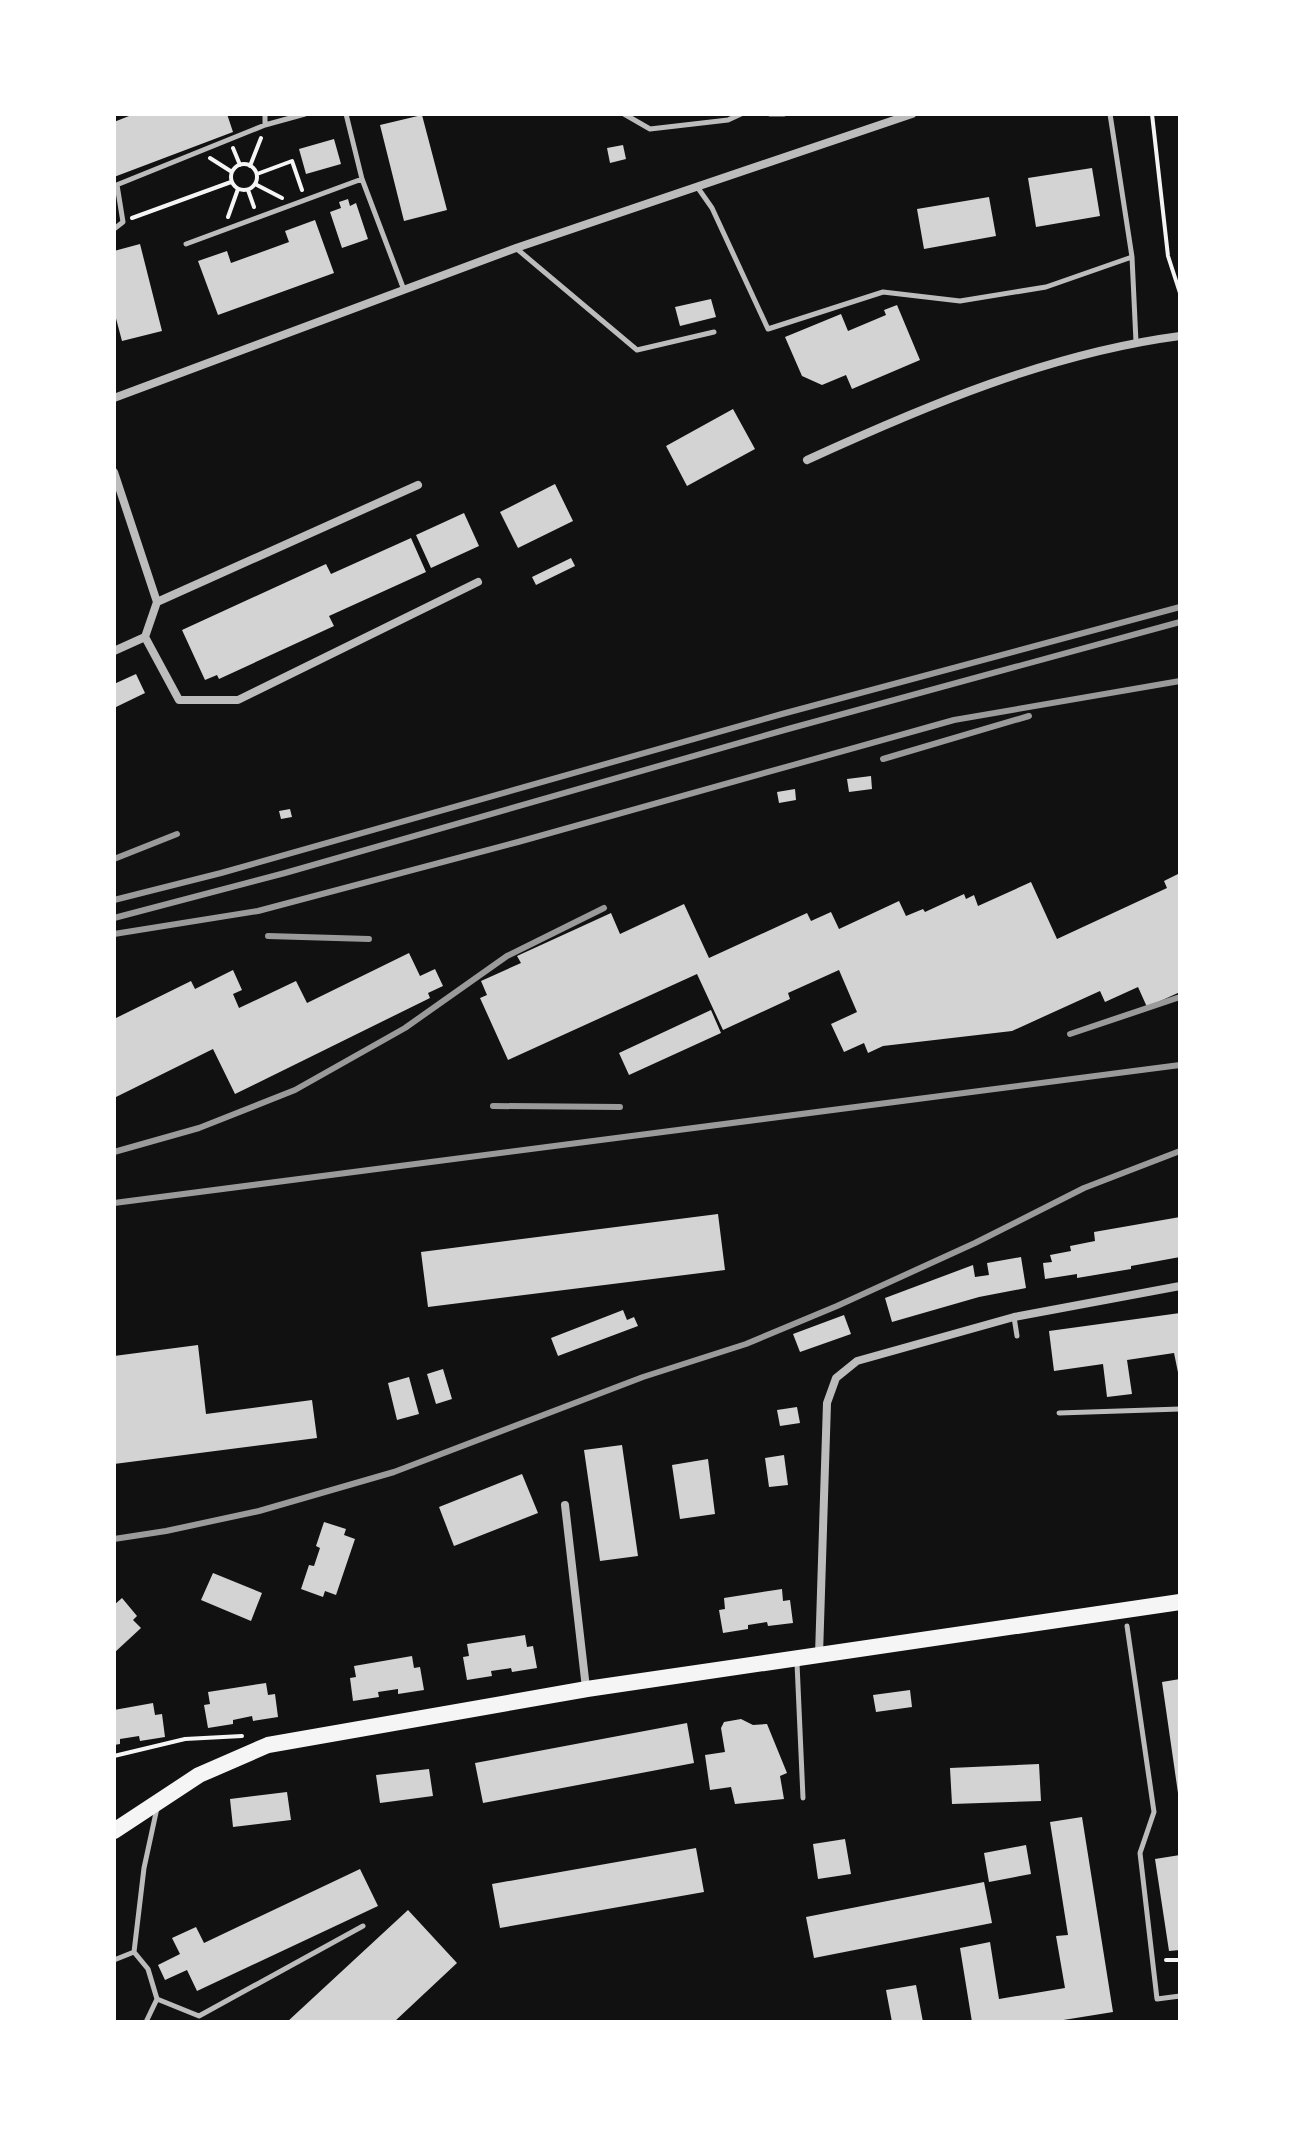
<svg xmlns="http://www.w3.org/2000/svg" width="1294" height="2136" viewBox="0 0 1294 2136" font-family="Manrope,sans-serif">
<rect width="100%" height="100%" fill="#111"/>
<path fill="#d3d3d3" d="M134,114h93l6,18 -119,45v-55z
M422,115l25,95 -43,11 -24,-96z
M334,139l7,25 -35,10 -7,-25z
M623,145l3,14 -16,4 -3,-15z
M1092,168l8,48 -64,11 -8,-49z
M989,197l7,39 -72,13 -7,-40z
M348,199l2,7 6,-3 12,36 -26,9 -12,-36 11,-4 -2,-6z
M315,220l19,53 -116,42 -20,-54 29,-10 4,12 58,-21 -4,-11z
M140,244l22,87 -40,10 -8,-30v-60z
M711,299l5,18 -36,9 -5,-19z
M897,305l23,55 -68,29 -6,-14 -24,10 -20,-9 -17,-39 56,-23 7,17 38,-16 -2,-5z
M733,409l22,40 -68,37 -21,-40z
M555,484l18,37 -55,27 -18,-36z
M464,513l15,33 -48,22 -15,-33z
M411,538l15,34 -97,44 5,10 -115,53 -2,-4 -12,5 -23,-50 144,-66 5,10z
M571,558l4,8 -39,19 -4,-8z
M136,674l9,19 -31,15v-24z
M871,776l1,13 -23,3 -2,-13z
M795,789l1,11 -17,3 -2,-11z
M290,809l2,8 -11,2 -2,-8z
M1180,873v119l-33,15 -9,-20 -33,15 -5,-11 -88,40 -129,15 -15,7 -4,-10 -20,9 -13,-28 26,-12 -18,-42 -51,23 2,6 -67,31 -26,-56 -189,86 -28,-62 7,-3 -6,-14 40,-18 -4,-7 94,-43 9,21 64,-30 25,54 98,-45 4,8 20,-9 8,17 60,-28 7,15 17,-7 2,3 39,-18 2,5 8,-4 4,11 53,-24 26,57 110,-51 -3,-7z
M409,953l11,23 15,-7 8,17 -15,7 2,5 -195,96 -22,-45 -99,49v-79l77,-38 4,8 38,-19 9,20 -9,4 6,14 57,-27 11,22z
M711,1010l10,23 -92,42 -10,-22z
M718,1214l7,56 -297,37 -7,-55z
M1180,1217v40l-49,9v3l-54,9v-4l-32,5 -2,-16 9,-1 -2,-7 21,-4 -1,-5 25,-5 -1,-9z
M1021,1257l5,31 -47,9 -87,25 -7,-24 88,-33 2,12 14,-2 -2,-12z
M623,1310l4,10 7,-3 4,9 -80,30 -7,-18z
M1180,1313v69l-6,-29 -47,7 5,34 -25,3 -4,-33 -49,7 -5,-40z
M844,1315l7,19 -51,18 -7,-18z
M198,1345l8,69 106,-14 5,38 -203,26v-108z
M443,1369l9,30 -16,5 -9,-30z
M409,1377l10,37 -22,6 -9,-37z
M797,1407l3,16 -20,3 -3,-16z
M622,1445l16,111 -38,5 -16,-111z
M784,1455l4,30 -19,2 -4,-29z
M708,1459l7,55 -35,5 -8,-54z
M522,1474l16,39 -84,33 -15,-39z
M324,1522l22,7 -2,6 11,4 -19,56 -11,-4 -2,6 -22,-8 8,-24 5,1 6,-18 -4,-2z
M213,1573l49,20 -11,28 -50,-21z
M782,1589l1,12 7,-1 3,23 -25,3 -1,-4 -19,3v4l-25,4 -4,-23 6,-1 -1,-11z
M122,1598l15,18 -4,4 8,8 -27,25v-48z
M525,1635l2,12 6,-1 4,22 -25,4 -1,-4 -20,3 1,5 -25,4 -4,-23 6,-1 -2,-12z
M412,1656l2,12 6,-1 4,23 -26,4v-5l-20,3 1,5 -26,4 -3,-23 6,-1 -2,-11z
M1180,1679v114h-2l-16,-111z
M266,1683l2,12 7,-1 3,23 -25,4 -1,-5 -19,4v4l-25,4 -4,-23 6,-1 -2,-12z
M910,1690l2,17 -36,5 -3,-17z
M153,1703l2,12 7,-1 3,23 -25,4 -1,-5 -19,3v5l-6,1v-35z
M741,1719l12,6 14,-1 20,49 -7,3 4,23 -49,5 -4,-17 -21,3 -5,-35 20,-3 -4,-24 3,-6z
M687,1723l7,40 -211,40 -8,-40z
M1039,1764l2,37 -89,3 -2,-36z
M429,1769l4,27 -53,7 -4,-28z
M287,1792l4,28 -58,7 -3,-28z
M1082,1817l31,195 -62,10h-79l-12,-74 30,-6 9,57 66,-11 -9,-52 12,-1 -18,-113z
M845,1839l6,35 -33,5 -5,-35z
M1026,1845l5,29 -42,8 -5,-29z
M696,1848l8,44 -204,36 -8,-44z
M1180,1855v95l-11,1 -14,-92z
M360,1869l18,37 -181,85 -10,-21 -22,10 -7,-15 22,-11 -8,-16 24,-11 8,16z
M984,1882l8,41 -178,35 -8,-41z
M408,1910l49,53 -63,59h-107z
M916,1985l7,37h-31l-6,-32z"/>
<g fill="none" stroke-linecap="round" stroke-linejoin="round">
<path stroke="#f5f5f5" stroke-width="4" d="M1152,114l16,142 12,37
M233,148l7,17
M210,158l22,14
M231 177a13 13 0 1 1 26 0a13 13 0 1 1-26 0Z
M250,166l11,-28
M257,174l35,-13 10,29
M255,184l27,14
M248,190l6,17
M228,217l10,-28
M132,218l99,-36
M114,1756l71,-17 57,-3
M1166,1960h14"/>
<path stroke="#bcbcbc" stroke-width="5" d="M265,114v11
M346,114l16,65 42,111
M624,114l26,15 78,-9 13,-6
M770,114h14
M1110,114l22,143 4,85
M114,186l151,-61 40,-11
M698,188l14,20 56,121 115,-37 77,9 86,-14 86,-30
M114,229l9,-7 -6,-37
M186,244l176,-65
M517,249l120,101 77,-18
M1014,1317l3,19
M1059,1413l121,-4
M1127,1626l27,186 -14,41 17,146 23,-3
M797,1663l6,135
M134,1952l14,17 9,30 -11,23
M114,1960l20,-8 10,-84 13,-60
M157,1999l42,17 164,-90"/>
<path stroke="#bcbcbc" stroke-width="8" d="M114,398l402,-150 396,-134
M807,460c118,-54 243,-107 373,-124
M114,472l43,130
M145,637l34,63h59l240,-118
M114,651l31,-14 12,-35 261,-117
M565,1505l21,183
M819,1655l8,-252 9,-25 21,-17 157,-44 166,-31"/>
<path stroke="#f5f5f5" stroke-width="16" d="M114,1831l85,-56 69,-30 319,-56 593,-87"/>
<path stroke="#9a9a9a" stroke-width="6" d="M883,759l146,-43
M114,859l63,-25
M114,900l107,-27 561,-159 398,-107
M114,918l171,-45 503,-144 392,-107
M114,934l144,-23 260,-69 436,-122 226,-39
M268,936l101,3
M1070,1034l110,-37
M493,1106l127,1
M114,1152l85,-24 96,-38 110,-62 102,-72 97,-48
M114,1203l1066,-138
M114,1539l52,-8 93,-20 135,-39 249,-95 103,-33 91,-38 138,-63 109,-55 96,-37"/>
</g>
<rect width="1294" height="2136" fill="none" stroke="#ffffff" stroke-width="232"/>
</svg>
